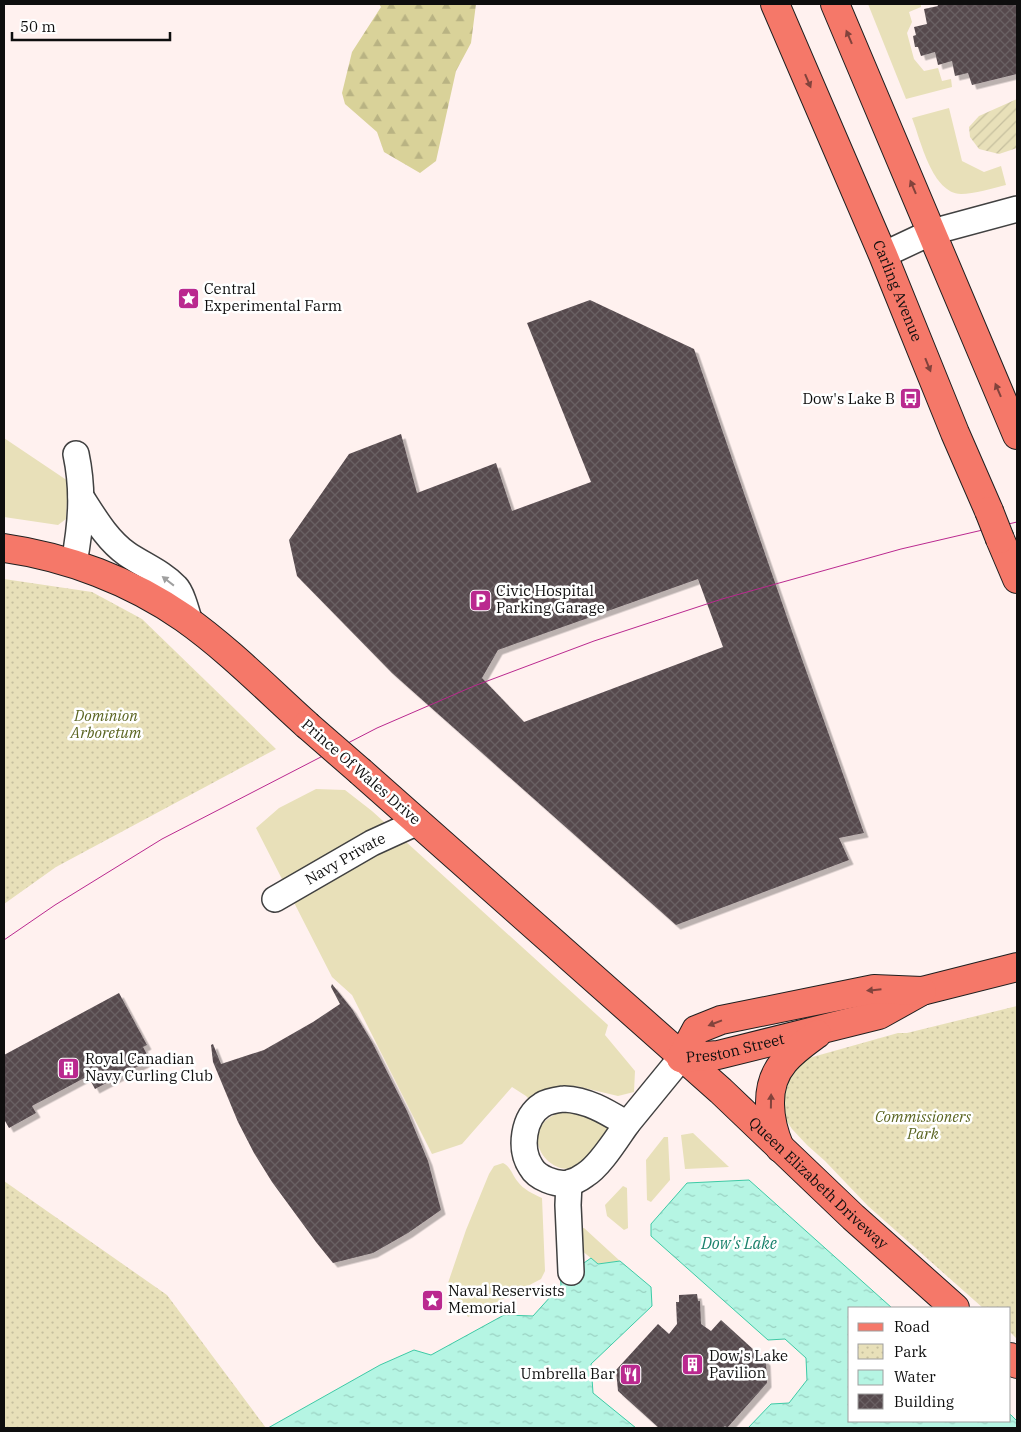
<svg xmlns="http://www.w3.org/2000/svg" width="1021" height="1432" viewBox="0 0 1021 1432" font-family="'IBM Plex Serif',serif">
<defs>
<pattern id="forest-firs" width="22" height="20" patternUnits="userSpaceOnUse" patternTransform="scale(1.25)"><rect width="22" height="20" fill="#d9d299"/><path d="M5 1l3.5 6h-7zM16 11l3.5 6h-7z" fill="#b9b383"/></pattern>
<pattern id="park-dots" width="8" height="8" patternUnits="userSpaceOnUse" patternTransform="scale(1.25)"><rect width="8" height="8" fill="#e8e0b9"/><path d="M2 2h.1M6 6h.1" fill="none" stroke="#c6bf9e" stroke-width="1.8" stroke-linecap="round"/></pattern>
<pattern id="garden-furrows" width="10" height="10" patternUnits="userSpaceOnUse" patternTransform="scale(1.25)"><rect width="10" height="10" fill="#e8e0b9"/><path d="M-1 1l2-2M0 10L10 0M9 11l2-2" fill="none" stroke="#c6bf9e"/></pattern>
<pattern id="water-ripples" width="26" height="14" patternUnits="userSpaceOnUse" patternTransform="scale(1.25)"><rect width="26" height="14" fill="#b5f5e3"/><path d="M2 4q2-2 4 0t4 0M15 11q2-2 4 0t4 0" fill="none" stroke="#9ad1c2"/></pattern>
<pattern id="building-cross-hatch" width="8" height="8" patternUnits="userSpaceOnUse" patternTransform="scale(1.25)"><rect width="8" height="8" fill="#564a4e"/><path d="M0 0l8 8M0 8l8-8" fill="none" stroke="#696063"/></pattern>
<filter id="shadow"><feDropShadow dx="4.5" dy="4.5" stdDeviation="0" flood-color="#0004"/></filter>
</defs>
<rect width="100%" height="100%" fill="#fff1ef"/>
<path fill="#e8e0b9" d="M868,4h53v3l-12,5 3,10 -5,11 7,26 10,12 14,-3 4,13 9,-2 1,8 -46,12z
M949,108l13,53 22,11 17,-6 5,19c-13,3 -32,9 -45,9 -29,-1 -40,-53 -49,-76z
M4,438l64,43 -2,38 -8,6 -54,-8z
M316,789l29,1 27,21 236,214 -3,10 30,36 -1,21 -16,4 -42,-10 -22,1 -23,14 -5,-5 -14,-9 -50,57 -30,10 -80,-159 -20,-18 -76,-149 23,-20z
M564,1111l37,8 8,11c-7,9 -18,28 -26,34 -33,22 -73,-37 -19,-53z
M693,1133l36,34 -44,2 -4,-34z
M664,1137h4l2,43 -19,22 -4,-2 -1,-40z
M503,1163c8,4 9,12 15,19 5,7 15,12 24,16l3,73 -4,8 -73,38 -20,-34 18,-53 23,-56 5,-8z
M623,1186l4,2 1,40 -4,2 -17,-14 -2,-11z
M574,1228h10l36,33 -22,3 -23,-19z"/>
<path fill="url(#forest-firs)" d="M379,4h97l-5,39 -15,28 -20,90 -16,12 -36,-21 -7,-20 -32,-28 -3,-11 10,-41 29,-45z"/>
<path fill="url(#park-dots)" d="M4,579l88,13 50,27 134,130 -220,118 -52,37z
M1017,1006v333l-7,-7v-24h-27l-115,-102 -43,-45 -18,-16 -15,-16 -8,-12 -2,-30 13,-21 14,-8 89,-25h9z
M4,1181l163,114 99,133h-262z"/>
<path fill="url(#garden-furrows)" d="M1017,99v49l-18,6 -20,-5 -9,-12 -1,-10 10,-11z"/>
<path fill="url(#water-ripples)" stroke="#3ecaa6" d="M749,1180l143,128h-42v113h160v-7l7,7v7h-269l23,-24 18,-1 18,-23 -1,-22 -21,-19 -17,1 -117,-104v-12l36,-41z
M591,1258l7,6 22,-3 31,26 1,19 -61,58 2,29 43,35h-368l112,-63 34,-15 17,5 73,-40 29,1 28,-31 -1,-12 11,-1z"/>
<path fill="url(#building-cross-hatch)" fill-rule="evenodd" filter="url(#shadow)" d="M937,4h80v70l-45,11 -4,-12 -13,3 -3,-15 -14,4 -3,-13 -14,4 -3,-9h-3l-2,-11 3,-1 -2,-8 13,-3 -3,-15 14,-3z
M590,300l104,49 94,271 76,213 -25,5 10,22 -173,65 -284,-252 -95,-97 -8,-36 60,-86 52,-20 16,59 79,-30 16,48 79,-29 -64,-159zM698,579l25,68 -199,75 -42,-44 16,-28z
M332,984l20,25 20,33 35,69 21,50 13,49 -33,23 -35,20 -40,10 -17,-21 -44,-60 -18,-29 -16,-31 -25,-60 -2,-17 2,-1 8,20 43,-14 49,-28 27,-18 -9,-17z
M119,993l28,52 -4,2 7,13 -55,29 -7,-13 -56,30 4,7 -27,15 -4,-7 -1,1v-67z
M697,1294l1,7h2l1,23 10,7 10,-11 45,41 1,22 -40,45 -2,-2 -2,2h-64l-41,-37 -2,-21 42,-46 11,10 8,-10 -1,-22h3v-7z"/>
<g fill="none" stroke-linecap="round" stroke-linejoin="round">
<defs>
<g id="minor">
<path d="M883,255l49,-23 85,-23"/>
<path d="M81,497c13,20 26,43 46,57 16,11 36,19 49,33 6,6 11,26 14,36"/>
<path d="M74,563c7,-38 10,-71 2,-109"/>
<path id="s1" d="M275,899l97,-56 46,-21"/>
<path d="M564,1099c24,1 43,13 63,25 -10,14 -27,42 -42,51 -4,3 -12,7 -17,8 -12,2 -31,-5 -37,-16 -12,-18 -8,-50 11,-62 6,-4 15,-5 22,-6z"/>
<path d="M627,1124l54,-66"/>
<path d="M569,1183l-1,22 3,67"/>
</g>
<g id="major">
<path id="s2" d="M775,4l108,251 72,178 34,78"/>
<path d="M835,4l182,431"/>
<path d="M1000,539l17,40"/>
<path d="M4,548c63,9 127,33 180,70 44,31 83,71 123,107"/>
<path id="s3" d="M361,772l360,319 132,126 102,91"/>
<path id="s4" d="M681,1058l37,-3 161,-40 43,-24 95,-24"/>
<path d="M681,1058l15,-28 25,-10 153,-31 48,2"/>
<path d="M780,1148c-11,-26 -17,-62 4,-86 9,-11 22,-20 33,-28"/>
<path d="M1010,1357l7,7"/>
</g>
</defs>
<use href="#minor" stroke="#414141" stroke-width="28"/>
<use href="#major" stroke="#1f1f1f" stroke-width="30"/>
<use href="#minor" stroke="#fff" stroke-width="25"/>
<use href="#major" stroke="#f57869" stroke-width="28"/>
<path stroke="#ba298f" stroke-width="1" d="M4,940l51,-35 107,-66 215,-111 97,-42 120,-45 128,-42 179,-50 116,-27"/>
<defs>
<path id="major-bridge" d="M989,511l11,28
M307,725l54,47"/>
</defs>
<use href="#major-bridge" stroke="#1f1f1f" stroke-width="30" stroke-linecap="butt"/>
<use href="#major-bridge" stroke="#f57869" stroke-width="28"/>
</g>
<defs><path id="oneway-solid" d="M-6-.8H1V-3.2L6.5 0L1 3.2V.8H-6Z" transform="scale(1.25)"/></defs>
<g fill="#82433c">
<use href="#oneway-solid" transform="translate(849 37) rotate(-113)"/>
<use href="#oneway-solid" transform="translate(808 81) rotate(67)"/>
<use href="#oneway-solid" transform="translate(913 187) rotate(-113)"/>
<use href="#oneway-solid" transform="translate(928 365) rotate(68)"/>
<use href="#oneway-solid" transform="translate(998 390) rotate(-113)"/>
<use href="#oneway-solid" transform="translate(874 990) rotate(174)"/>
<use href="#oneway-solid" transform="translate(715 1023) rotate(159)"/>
<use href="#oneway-solid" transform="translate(771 1101) rotate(-89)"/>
</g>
<use fill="#9f9f9f" href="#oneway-solid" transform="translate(168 581) rotate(-142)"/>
<defs>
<symbol id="sight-square" viewBox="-11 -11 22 22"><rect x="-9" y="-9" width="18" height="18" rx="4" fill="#ba298f" stroke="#fff"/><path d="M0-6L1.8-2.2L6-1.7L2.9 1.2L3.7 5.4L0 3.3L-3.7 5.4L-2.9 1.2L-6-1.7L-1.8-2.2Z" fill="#fff"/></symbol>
<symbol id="bus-square" viewBox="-11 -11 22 22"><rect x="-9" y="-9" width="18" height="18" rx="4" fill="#ba298f" stroke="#fff"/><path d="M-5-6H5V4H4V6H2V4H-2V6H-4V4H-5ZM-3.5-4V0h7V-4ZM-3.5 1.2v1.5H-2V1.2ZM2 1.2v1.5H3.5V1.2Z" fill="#fff"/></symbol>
<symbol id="parking-square" viewBox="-11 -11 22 22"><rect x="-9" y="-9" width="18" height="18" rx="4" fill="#ba298f" stroke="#fff"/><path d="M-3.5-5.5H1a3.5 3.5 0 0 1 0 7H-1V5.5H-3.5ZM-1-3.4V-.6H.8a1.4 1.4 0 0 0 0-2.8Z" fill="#fff"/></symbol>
<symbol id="building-square" viewBox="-11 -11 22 22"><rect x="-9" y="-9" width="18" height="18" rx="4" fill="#ba298f" stroke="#fff"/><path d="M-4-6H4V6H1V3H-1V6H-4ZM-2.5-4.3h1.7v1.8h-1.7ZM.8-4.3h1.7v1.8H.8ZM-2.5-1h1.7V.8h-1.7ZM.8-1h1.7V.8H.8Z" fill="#fff"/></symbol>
<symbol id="restaurant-square" viewBox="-11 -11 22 22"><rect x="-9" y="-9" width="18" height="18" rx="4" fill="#ba298f" stroke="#fff"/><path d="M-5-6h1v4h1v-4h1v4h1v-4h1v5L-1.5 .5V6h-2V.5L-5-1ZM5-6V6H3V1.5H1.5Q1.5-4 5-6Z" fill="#fff"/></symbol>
</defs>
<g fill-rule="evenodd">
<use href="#sight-square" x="176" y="286" width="25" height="25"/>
<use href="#bus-square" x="898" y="386" width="25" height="25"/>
<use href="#parking-square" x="468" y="588" width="25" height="25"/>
<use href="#building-square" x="56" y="1056" width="25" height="25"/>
<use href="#sight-square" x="420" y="1288" width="25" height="25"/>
<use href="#building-square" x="680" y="1352" width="25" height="25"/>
<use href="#restaurant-square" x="618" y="1362" width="25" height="25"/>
</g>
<g text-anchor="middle" stroke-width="5" stroke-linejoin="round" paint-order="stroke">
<g font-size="15" fill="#0e0e0e" stroke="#fff" text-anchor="start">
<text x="204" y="294">Central<tspan x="204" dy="17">Experimental Farm</tspan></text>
<text x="895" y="404" text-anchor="end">Dow's Lake B</text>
<text x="496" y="596">Civic Hospital<tspan x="496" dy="17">Parking Garage</tspan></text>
<text x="85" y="1064">Royal Canadian<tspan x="85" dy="17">Navy Curling Club</tspan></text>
<text x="448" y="1296">Naval Reservists<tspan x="448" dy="17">Memorial</tspan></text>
<text x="709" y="1361">Dow's Lake<tspan x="709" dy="17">Pavilion</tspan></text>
<text x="615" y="1379" text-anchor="end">Umbrella Bar</text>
</g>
<g font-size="15" fill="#0e0e0e" stroke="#fff">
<text dy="5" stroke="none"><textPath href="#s2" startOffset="312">Carling Avenue</textPath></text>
<text transform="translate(361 772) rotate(41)" y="5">Prince Of Wales Drive</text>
<text dy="5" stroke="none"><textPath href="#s1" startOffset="81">Navy Private</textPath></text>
<text dy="5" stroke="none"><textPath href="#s4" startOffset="55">Preston Street</textPath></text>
<text dy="5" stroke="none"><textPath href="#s3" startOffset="615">Queen Elizabeth Driveway</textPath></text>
</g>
<g font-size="15" font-style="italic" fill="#5a6420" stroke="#fff">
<text x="106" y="721">Dominion<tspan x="106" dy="17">Arboretum</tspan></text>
<text x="923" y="1122">Commissioners<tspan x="923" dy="17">Park</tspan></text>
</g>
<g font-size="16" font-style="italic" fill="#18816b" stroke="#fff">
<text x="739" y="1249">Dow's Lake</text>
</g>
</g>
<rect width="1021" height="1432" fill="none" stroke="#0e0e0e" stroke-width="10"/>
<rect x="848" y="1307" width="162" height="115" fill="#ffffff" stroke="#9f9f9f"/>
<rect x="858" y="1323" width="25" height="8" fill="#f57869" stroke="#9f9f9f"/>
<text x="894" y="1332" font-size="15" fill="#0e0e0e">Road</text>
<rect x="858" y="1344" width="25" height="15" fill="url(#park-dots)" stroke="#9f9f9f"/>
<text x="894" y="1357" font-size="15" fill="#0e0e0e">Park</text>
<rect x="858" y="1370" width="25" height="15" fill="url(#water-ripples)" stroke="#9f9f9f"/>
<text x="894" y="1382" font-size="15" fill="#0e0e0e">Water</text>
<rect x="858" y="1394" width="25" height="15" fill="url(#building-cross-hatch)" stroke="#9f9f9f"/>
<text x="894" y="1407" font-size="15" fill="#0e0e0e">Building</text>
<path d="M12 32v8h158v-8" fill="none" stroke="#0e0e0e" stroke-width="2.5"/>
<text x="20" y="32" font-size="15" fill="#0e0e0e" stroke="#ffffff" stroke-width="4" paint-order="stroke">50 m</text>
</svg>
